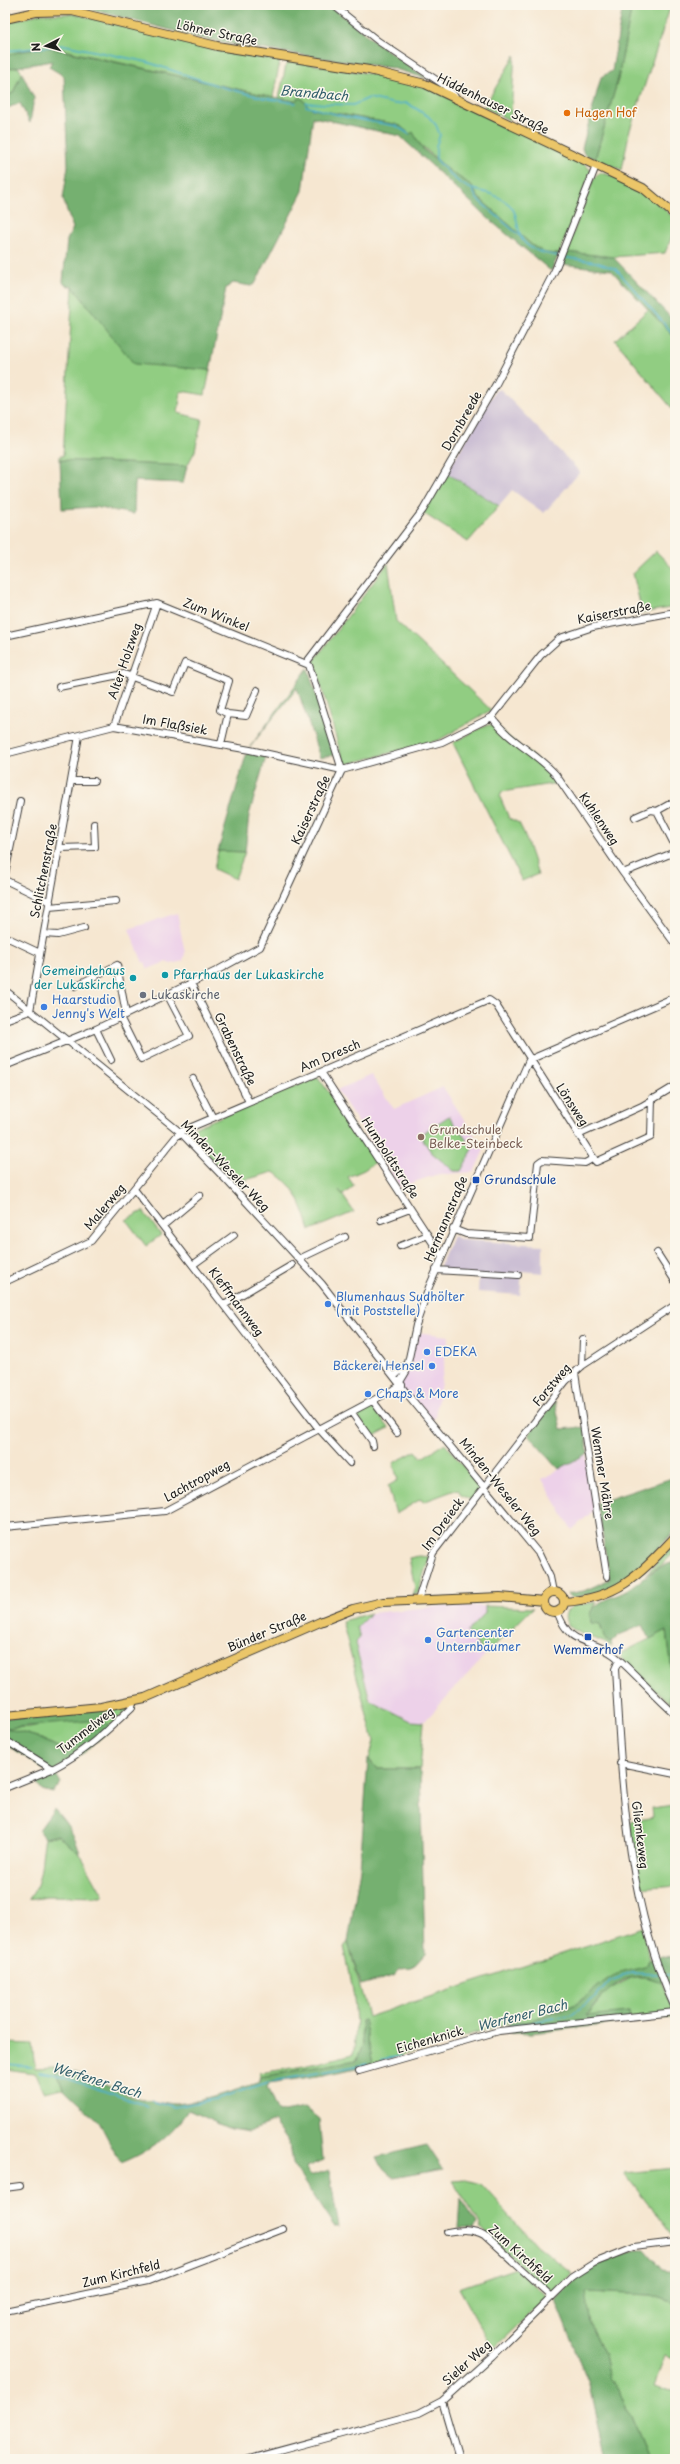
<svg xmlns="http://www.w3.org/2000/svg" width="680" height="2464" viewBox="0 0 680 2464" font-family="'Playpen Sans',sans-serif">
<rect width="100%" height="100%" fill="#fbf7ec"/>
<filter id="ink" filterUnits="userSpaceOnUse"><feTurbulence type="fractalNoise" baseFrequency=".025" numOctaves="2"/><feDisplacementMap in="SourceGraphic" scale="8" xChannelSelector="R" yChannelSelector="G"/><feConvolveMatrix kernelMatrix="1 2 1 2 8 2 1 2 1" color-interpolation-filters="sRGB"/></filter>
<filter id="wash" filterUnits="userSpaceOnUse"><feTurbulence type="fractalNoise" baseFrequency=".012" numOctaves="4" result="noise"/><feDisplacementMap in="SourceGraphic" scale="16" xChannelSelector="R" yChannelSelector="G"/><feGaussianBlur stdDeviation="0.9" result="paint"/><feColorMatrix in="noise" values="0 0 0 0 0 0 0 0 0 0 0 0 0 0 0 0 0 1.4 0 .05"/><feComposite in="paint" operator="in"/></filter>
<g filter="url(#wash)">
<rect width="100%" height="100%" fill="#f6e7d1"/>
<path fill="#edd1e9" d="M177,913l8,40 -2,8 -12,3 -5,-2 -18,7 -3,-7 -2,1 -14,-34z
M371,1075l23,34 49,-22 41,63 -10,22 -39,3 -35,12 -63,-97z
M416,1332l33,4 -14,81 -6,6 -36,-43 1,-5 15,-15z
M586,1454l8,56 -22,20 -30,-51z
M441,1606h44v7l-18,19 19,22 -62,68 -13,-1 -40,-21 -16,-57 5,-5 -3,-11 14,-14z"/>
<path fill="#ccbfd4" d="M500,389l80,83 -36,41 -32,-23 -44,52 -45,-29 72,-122z
M453,1236l10,4 80,5v28l-21,-2 -2,24 -42,-3 1,-17 -42,-2z"/>
<path fill="#91cd82" stroke="#56744f" d="M632,5h39l-42,128 -7,37 -27,-11 23,-80z
M39,14h36l146,37 59,10 -7,36 -210,-47c-20,-3 -39,-2 -58,7v-34z
M515,55l-4,59 -2,6 -25,-13z
M292,61l104,17 31,9 158,77 6,7 -32,83 -14,-1 -12,-7 -55,-49 -7,-12 -20,-13 -52,-47 -86,-16 -18,-8 -16,-3 7,-33z
M18,67l4,6 -9,20 -8,4v-28z
M600,173c25,3 59,28 75,47v9l-10,24 -52,4 -47,-5 28,-74z
M73,287l61,76 76,7 -5,25 -24,-4 -3,22 24,6 -7,32 -8,15 -127,-6v-4h3z
M650,308l25,30v74l-60,-72z
M447,473l52,33 -31,36 -45,-29z
M656,551l19,20v36l-33,6 -9,-40z
M388,563l8,58 95,89 -52,30 -95,25 -30,-104z
M486,725h8l54,44 10,14 -56,9 -2,5 9,21 10,5 5,10 14,41 -16,7 -69,-138z
M218,851l27,1 -10,27 -21,-10z
M318,1077l59,84 -13,9 -16,7 6,9 -11,9 -4,-5 15,22 -44,18c-7,-22 -14,-46 -37,-58l-38,11 -51,-51z
M449,1116l24,33 -12,22h-7l-23,-19 -11,-17z
M143,1211l18,24 -15,11 -20,-26z
M371,1405l18,23 -17,9 -16,-23z
M445,1443l35,45 -9,12 -10,-5 -3,-6 -35,13 -2,-3 -25,15 -8,-28 10,-6 -5,-17 23,-12 6,7z
M675,1543v8l-12,13 -18,11z
M419,1556l10,1 -11,36 -5,3 2,-8 -6,-30z
M597,1602l-7,11 10,11 5,15 6,4 1,4c-10,-9 -53,-14 -46,-34 1,-3 4,-4 6,-7z
M485,1606l48,2 -47,46 -19,-22 18,-19z
M371,1613l-14,14 3,11 -5,5 15,57 41,21 13,1 -4,47h-43l-8,-10 5,-18 -32,-120z
M665,1631h2l5,42 -3,31 -51,-49z
M124,1706l7,1 -21,19c-9,0 -26,4 -31,11 -5,6 -7,10 -13,14l-29,-14 -32,-9 25,-1z
M675,1805v80l-35,3 -10,-66 23,-5 -1,-9z
M58,1835l22,19 23,41 -2,2 -54,-1 -18,3c15,-20 11,-39 16,-61z
M643,1927l6,33 -3,7 -27,7 -11,5 -15,13 -17,11 -46,18 -22,2 -135,41 -9,-44 -3,1 2,22 -6,17 -97,17v-4l45,-7 48,-12c7,-37 -1,-71 -9,-107l4,-5 20,75z
M633,1977h14l14,5 14,35 -45,5 -1,-10 -43,5 22,-27z
M5,2043l27,1 3,24 20,-1 8,21 -20,4 -8,-19 -30,-4z
M675,2168v71l-51,-66z
M466,2180l15,4 55,61 36,29 -20,18 -3,1 -68,-64 -2,-7 -26,-41z
M516,2268l31,29 -54,52 -34,-61z
M585,2292l67,3 23,8v57l-10,-4 -11,30 21,6v57l-11,10h-16l-31,-73 -7,-8 -5,-23 -14,-30z"/>
<path fill="#74b070" stroke="#486646" d="M66,5h263l48,38 51,36 -36,-11 -144,-21 -47,-9 -126,-33z
M623,5h9l-14,74 -23,80 -11,-5 -2,-6 19,-71 11,-6z
M46,47l227,50 22,4 4,-3 4,1 4,6 6,4 86,16 11,9 3,-2 9,16 29,24 20,13 7,12 55,49 12,7 14,1 -8,17 -60,-50 -91,-85 -87,-19 -10,74 -48,93 -4,2 -18,-3 -7,5 -16,82 -76,-6 -61,-77 -8,-2 -2,-3 4,-42 6,-12 -10,-29 5,-33 -4,-90 -15,-9 3,-6 -47,8v-12l12,-5z
M22,73l12,25 -4,25 -10,-20 -15,6v-12l8,-4z
M566,252l47,5 62,65v16l-64,-68 -49,-6z
M60,460l127,6 -4,17 -48,-2 -1,33 -40,-7 -32,2z
M308,668l26,87 -14,3 -23,-70 -47,59z
M247,752l19,5 -17,58 -4,37 -27,-1z
M555,1402l6,27 24,-2 3,26 -29,16 -31,-34z
M675,1477v54l-40,42 -26,17 -37,8 -5,-4 17,-3 26,-12 -13,-76z
M675,1562v147l-6,-5 3,-31 -5,-43 -17,9 -7,-14 -24,10 -8,8 -6,-4 -5,-15 -9,-1 -1,-10c11,-16 22,-14 38,-23 16,-11 27,-24 47,-28z
M103,1709l1,8 -3,3 -95,8 31,9 29,14 8,-5 5,-11 22,-9 2,-5 9,7 -27,24 -31,19 7,12 -8,10 -11,-3 -8,-11 15,-6 -44,-30v-25z
M368,1759l9,10h43l5,185 -13,14 -12,1 -6,7 -33,9 -13,-43 12,-74z
M54,1809c11,12 23,28 26,45l-22,-19 -13,3 -6,-8z
M661,1956l14,1v25c-5,0 -10,1 -16,0 -5,0 -9,-5 -14,-5 -26,-4 -44,21 -59,39l43,-4 1,10 -99,11 -21,-1 -2,-9c24,-2 46,-9 68,-20 12,-6 21,-17 32,-24 11,-8 25,-9 38,-12l3,-7z
M364,2020l9,44 -48,11 -56,8 -2,5 11,25 27,-5 14,11 4,41 -17,7 4,9 19,-6 10,57h-5l-42,-63 -3,-21 -15,-21 -25,10 -19,-3 -42,-19c-17,26 -39,42 -67,53l-22,-41 -36,-34 -8,-21 22,6 64,27c14,-2 22,4 34,4 29,-2 58,-13 85,-22v-5l97,-17 6,-17 -2,-22z
M427,2145l16,24 -50,9 -10,-9 -6,-12z
M460,2197l17,26 -3,6 -16,-1z
M635,2250h10l17,20 13,2v31l-23,-8 -66,-3 5,33 14,30 5,23 7,8 31,73h-43l-16,-74 -34,-85c28,-32 41,-36 80,-50z"/>
<g fill="none" stroke-linecap="round" stroke-linejoin="round">
<path stroke="#4db0cc" stroke-width="1.5" d="M5,51l60,-6 82,17 75,25 42,11 32,5
M306,103l47,2 16,-7 26,6 12,-1 21,13 8,9 4,10 -4,11v13c10,11 21,25 36,30 12,3 24,5 34,13 12,8 10,21 14,33 5,15 25,19 39,21
M306,106l40,11 50,9 13,8
M472,189l5,10 43,37
M562,257l34,5 20,7 59,67
M663,1974h12
M503,2028l67,-13 26,-18 14,-16 21,-8 27,1
M381,2060l20,-4
M5,2064l26,2
M39,2072l15,2 94,32
M152,2100l22,7 42,-8 53,-17 98,-18"/>
</g>
</g>
<g filter="url(#ink)">
<g fill="none" stroke-linecap="round" stroke-linejoin="round">
<defs>
<path id="minor" d="M333,5l45,36 66,44 11,11
M5,636l152,-33 152,62 33,105 -92,-20 -136,-24 -109,28
M306,663l117,-153 73,-126 59,-114 41,-104
M59,687l65,-13 49,18 12,-29 44,18 -9,29 8,4 -7,30
M228,714l18,2 11,-26
M492,717c16,24 45,36 64,58l67,98 52,71
M114,726l43,-123
M72,781h22
M675,801l-18,10 18,35
M635,817l16,-7 6,1
M60,848l35,-1 -1,-23
M623,873l52,-21
M5,874l15,-73
M5,880l45,22
M49,907l67,-6
M44,934l14,1 26,-7
M6,937l34,16
M191,983l58,119
M75,986l42,-21 9,49
M5,990l175,142 48,50 94,102 86,111 131,159 11,23 3,15
M120,1017l21,42 48,-23 -22,-42
M5,1020l25,-9 49,-275
M96,1029l15,31
M5,1066l91,-37 120,-58 44,-24 82,-177 100,-28 50,-25 49,-62 19,-17 33,-11 82,-15
M321,1072l121,185
M193,1079l20,39
M578,1135l64,-29 33,-20
M134,1189l185,240 31,34
M381,1220l29,-11
M164,1225l36,-30
M453,1229l13,5 64,4 8,-75 4,-3 43,3 9,-5
M400,1246l28,-11
M657,1253l18,28
M299,1259l46,-22
M194,1264l40,-29
M436,1270l82,5
M5,1282l86,-41 89,-109 309,-132 7,5 100,157 55,-25 1,-39
M224,1305l68,-40
M582,1366l1,-27
M575,1373l32,204
M395,1376l13,-13
M400,1382l6,-10 10,-47 13,-38 100,-227 146,-63
M373,1401l24,32
M352,1413l20,28 1,5
M5,1527l160,-16 237,-126
M418,1600l15,-47 133,-172 16,-15 93,-61
M557,1611c14,39 33,25 58,45 21,18 39,40 60,58
M619,1660l-4,9c7,114 11,233 60,339
M5,1740l47,29c30,-15 56,-39 80,-62l1,-6
M620,1763l55,11
M5,1788l47,-19
M359,2071l140,-40 176,-19
M5,2188l15,-2
M447,2232c13,-2 25,-4 37,3l68,62
M5,2311l143,-30 135,-52
M442,2401l17,58
M249,2459l170,-46 23,-12 50,-45 80,-79 22,-14 40,-16 41,-5"/>
<path id="major" d="M5,19l31,-7 36,-1 145,35 152,24 56,14 218,104 32,27
M544 1602a10 10 0 1 1 20 0a10 10 0 1 1-20 0Z
M564,1602c55,-4 75,-27 111,-65
M5,1716l96,-9 44,-9 175,-76 33,-13 30,-7 117,-5 44,4"/>
</defs>
<use href="#minor" stroke="#3d3a37" stroke-width="8"/>
<use href="#major" stroke="#3d3a37" stroke-width="10"/>
<use href="#minor" stroke="#fff" stroke-width="6"/>
<use href="#major" stroke="#ebc669" stroke-width="8"/>
</g>
</g>
<circle fill="#e8710a" stroke="#fbf7ec" stroke-width="1.5" cx="567" cy="113" r="4"/>
<g fill="#0f9aa8" stroke="#fbf7ec" stroke-width="1.5">
<circle cx="165" cy="975" r="4"/>
<circle cx="133" cy="978" r="4"/>
</g>
<circle fill="#6b7280" stroke="#fbf7ec" stroke-width="1.5" cx="143" cy="995" r="4"/>
<g fill="#3f7fe0" stroke="#fbf7ec" stroke-width="1.5">
<circle cx="44" cy="1007" r="4"/>
<circle cx="328" cy="1304" r="4"/>
<circle cx="427" cy="1352" r="4"/>
<circle cx="432" cy="1366" r="4"/>
<circle cx="368" cy="1394" r="4"/>
<circle cx="428" cy="1640" r="4"/>
</g>
<circle fill="#8d6e63" stroke="#fbf7ec" stroke-width="1.5" cx="421" cy="1137" r="4"/>
<g fill="#1a4fb4" stroke="#fbf7ec" stroke-width="1.5">
<rect x="472" y="1176" width="8" height="8" rx="2"/>
<rect x="584" y="1633" width="8" height="8" rx="2"/>
</g>
<g text-anchor="middle" stroke-width="3" stroke-linejoin="round" paint-order="stroke">
<g font-size="12" fill="#1c1c1c" stroke="#fbf7ec">
<text transform="translate(217 33) rotate(12)" y="4">Löhner Straße</text>
<text transform="translate(493 104) rotate(26)" y="4">Hiddenhauser Straße</text>
<text transform="translate(462 421) rotate(-60)" y="4">Dornbreede</text>
<text transform="translate(614 613) rotate(-11)" y="4">Kaiserstraße</text>
<text transform="translate(216 615) rotate(22)" y="4">Zum Winkel</text>
<text transform="translate(125 661) rotate(-71)" y="4">Alter Holzweg</text>
<text transform="translate(175 725) rotate(10)" y="4">Im Flaßsiek</text>
<text transform="translate(311 810) rotate(-65)" y="4">Kaiserstraße</text>
<text transform="translate(599 819) rotate(56)" y="4">Kuhlenweg</text>
<text transform="translate(44 871) rotate(-79)" y="4">Schlitchenstraße</text>
<text transform="translate(235 1049) rotate(64)" y="4">Grabenstraße</text>
<text transform="translate(330 1056) rotate(-23)" y="4">Am Dresch</text>
<text transform="translate(572 1105) rotate(57)" y="4">Lönsweg</text>
<text transform="translate(390 1158) rotate(57)" y="4">Humboldtstraße</text>
<text transform="translate(225 1166) rotate(46)" y="4">Minden-Weseler Weg</text>
<text transform="translate(105 1207) rotate(-50)" y="4">Malerweg</text>
<text transform="translate(446 1219) rotate(-67)" y="4">Hermannstraße</text>
<text transform="translate(236 1302) rotate(53)" y="4">Kleffmannweg</text>
<text transform="translate(552 1385) rotate(-50)" y="4">Forstweg</text>
<text transform="translate(602 1473) rotate(81)" y="4">Wemmer Mähre</text>
<text transform="translate(197 1481) rotate(-29)" y="4">Lachtropweg</text>
<text transform="translate(500 1487) rotate(51)" y="4">Minden-Weseler Weg</text>
<text transform="translate(443 1524) rotate(-54)" y="4">Im Dreieck</text>
<text transform="translate(267 1632) rotate(-23)" y="4">Bünder Straße</text>
<text transform="translate(86 1731) rotate(-38)" y="4">Tummelweg</text>
<text transform="translate(640 1835) rotate(83)" y="4">Gliemkeweg</text>
<text transform="translate(430 2040) rotate(-16)" y="4">Eichenknick</text>
<text transform="translate(520 2254) rotate(42)" y="4">Zum Kirchfeld</text>
<text transform="translate(121 2274) rotate(-14)" y="4">Zum Kirchfeld</text>
<text transform="translate(467 2363) rotate(-42)" y="4">Sieler Weg</text>
</g>
<g font-size="12" fill="#c56008" stroke="#fbf7ec" text-anchor="start">
<text x="575" y="117">Hagen Hof</text>
</g>
<g font-size="12" fill="#0d838f" stroke="#fbf7ec" text-anchor="end">
<text x="125" y="975">Gemeindehaus<tspan x="125" dy="14">der Lukaskirche</tspan></text>
<text x="173" y="979" text-anchor="start">Pfarrhaus der Lukaskirche</text>
</g>
<g font-size="12" fill="#5b616d" stroke="#fbf7ec" text-anchor="start">
<text x="151" y="999">Lukaskirche</text>
</g>
<g font-size="12" fill="#366cbe" stroke="#fbf7ec" text-anchor="start">
<text x="52" y="1004">Haarstudio<tspan x="52" dy="14">Jenny's Welt</tspan></text>
<text x="336" y="1301">Blumenhaus Sudhölter<tspan x="336" dy="14">(mit Poststelle)</tspan></text>
<text x="435" y="1356">EDEKA</text>
<text x="424" y="1370" text-anchor="end">Bäckerei Hensel</text>
<text x="376" y="1398">Chaps &amp; More</text>
<text x="436" y="1637">Gartencenter<tspan x="436" dy="14">Unternbäumer</tspan></text>
</g>
<g font-size="12" fill="#785e54" stroke="#fbf7ec" text-anchor="start">
<text x="429" y="1134">Grundschule<tspan x="429" dy="14">Belke-Steinbeck</tspan></text>
</g>
<g font-size="12" fill="#164399" stroke="#fbf7ec" text-anchor="start">
<text x="484" y="1184">Grundschule</text>
<text x="588" y="1654" text-anchor="middle">Wemmerhof</text>
</g>
<g font-size="13" font-style="italic" fill="#325f6b" stroke="#fbf7ec">
<text transform="translate(314 93) rotate(5)" y="5">Brandbach</text>
<text transform="translate(522 2015) rotate(-14)" y="5">Werfener Bach</text>
<text transform="translate(97 2080) rotate(17)" y="5">Werfener Bach</text>
</g>
</g>
<rect width="680" height="2464" fill="none" stroke="#fbf7ec" stroke-width="20"/>
<g transform="translate(46 46) rotate(264)" stroke="#fbf7ec" stroke-width="3" paint-order="stroke">
<path d="M0-3L7 15L0 10L-7 15Z" fill="#1c1c1c"/>
<text y="-6" font-size="11" font-weight="bold" text-anchor="middle" fill="#1c1c1c">N</text>
</g>
</svg>
